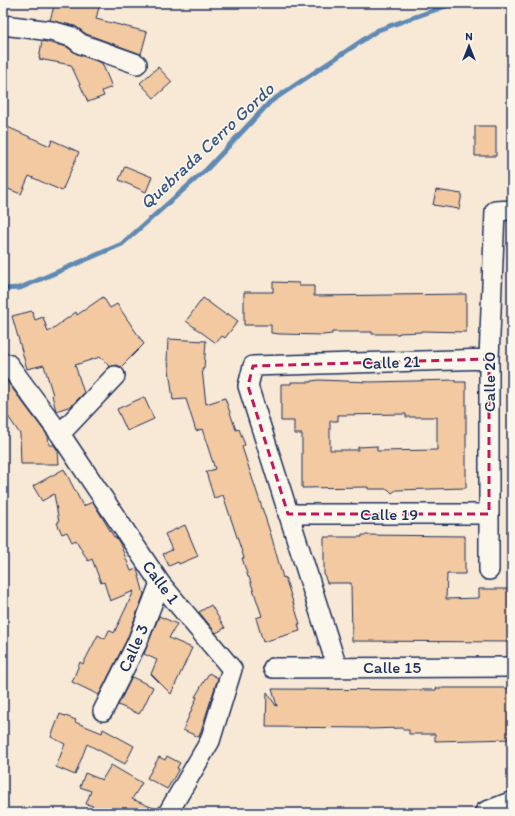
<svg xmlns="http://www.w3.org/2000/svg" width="515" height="816" viewBox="0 0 515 816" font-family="Itim,sans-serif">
<rect width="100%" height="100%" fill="#f8e9d6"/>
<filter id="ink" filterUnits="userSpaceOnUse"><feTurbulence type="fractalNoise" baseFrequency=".025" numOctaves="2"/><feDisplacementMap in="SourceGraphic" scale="8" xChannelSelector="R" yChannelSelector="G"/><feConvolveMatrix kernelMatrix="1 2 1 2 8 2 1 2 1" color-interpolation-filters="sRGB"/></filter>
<g filter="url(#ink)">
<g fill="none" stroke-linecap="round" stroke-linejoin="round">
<path stroke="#5f8ab4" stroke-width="5" d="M3,289l17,-1 102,-44 85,-75 63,-67 108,-72 68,-24 4,-3"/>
</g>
<path fill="#f2c9a1" stroke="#1b2f5e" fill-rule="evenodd" d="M55,3h45l-4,16 51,13 -6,22 -55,-20 -11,-8 -25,-6z
M42,41l25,6 10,7 25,9 10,24 -10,4 2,5 -16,6 -17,-37 -32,-6z
M158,67l14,15 -18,16 -14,-15z
M3,125l47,21 2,-6 27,12 -17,39 -33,-15 -8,18 -18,-7z
M475,126h21v30h-21z
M125,166l27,11 -6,15 -27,-12z
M436,190l26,4 -3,15 -26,-4z
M273,282l26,1v3h15v10l152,-2v38l-45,-1v1l-22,1v1h-27v-2h-40v2l-9,1 -43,-1 -9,-1v-8h-27v-33h29z
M103,297l7,11 7,-4 27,40 -23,23 -4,-2 -7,2 -10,-10 -25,8 9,28 -13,13 -15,5 -4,-16h1l-9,-30 -17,4 -15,-53 20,-5 3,9 8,-3 5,15 28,-20 1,3z
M203,298l23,17 1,-2 11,8 -13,17 -3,-2 -6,7 -30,-22z
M168,339l38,2 -2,28h-2l4,35 19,-6 11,32 3,-1 6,16 -3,2 2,6 27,82 12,43 2,-1 15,47h-2l2,7 -37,11 -7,-24 6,-2 -13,-39h-1l-6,-19h2l-21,-63 -9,3 -8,-26 9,-3 -13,-40 -6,2 -10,-32 -13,1 -5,-39h-1z
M3,376l45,60 1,9h5l4,6 1,13h-38l-1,-30 -17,-25z
M319,380l51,2 85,-2v2h11v106l-70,2 -4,3 -4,-4h-20v-2l-66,1v-54h-8v-13h-13v-37h10v-2h20v-1zM406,414v3h31v33l-60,1v-5l-19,1v3h-28v-29h8v-6z
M144,397l10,22 -27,12 -10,-22z
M64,469l19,37 10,-4 21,35h2l4,7 11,27 6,-2 7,25 -17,45 -28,56 -27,-13 8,-20 3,2 15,-29 7,4 4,-9 5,3 20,-42 -24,10 -6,-19 -3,1 -9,-24 -4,2 -12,-21 -4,2 -5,-10 -5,2 -5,-11 2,-1 -5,-28 -12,7 -9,-15z
M185,525l13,31 -19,8 -1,-2 -9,4 -6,-12 9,-4 -7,-16z
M362,535l103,1v38h-18l-1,25 33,-1v-9h32l1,53 -160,-1 -1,-58h-24l-3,-9v-37h38z
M211,605l14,23 -9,5 -17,-21z
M159,616l18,8 -8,14 23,10 -21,46 -20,-20 6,-14 -13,-6z
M209,673l9,5 -19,59 -16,-7 14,-33h-2z
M132,677l21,10 -10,21 -4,6 -21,-9z
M436,688h76v51l-77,2v-7h-26v-4h-6v-2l-35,1v-1l-102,-1 1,-35 9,14h1l-5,-17 164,1z
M60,714l16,6 -1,2 27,11 1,-4 31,17 -9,18 -38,-20 -12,31 -19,-8 9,-23 -14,-7z
M167,756l13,7 -3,5 2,1 -12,20 -20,-11 12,-21 6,3z
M111,765l31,18 -10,16 26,11 -1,3h-54l-11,-4 1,-3 -7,-2 5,-13 -11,-4 5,-14 17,7z"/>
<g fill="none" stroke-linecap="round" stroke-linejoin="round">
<defs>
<path id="minor" d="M3,25l48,6 21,6 9,7 56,20
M3,363l5,1 52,70 100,149 72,86 -22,72 -42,72
M60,434l55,-58
M288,514h201
M489,570v-211l6,-148 17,-1
M337,667l-89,-281 5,-20 236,-7
M273,668l239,-1
M103,711l34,-68 23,-60"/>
<path id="trunk" d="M486,813l26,-10"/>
</defs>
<use href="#minor" stroke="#1b2f5e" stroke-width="22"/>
<use href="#trunk" stroke="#1b2f5e" stroke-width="25"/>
<use href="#minor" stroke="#fbf7ec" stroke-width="19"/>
<use href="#trunk" stroke="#fbf7ec" stroke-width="22"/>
</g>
</g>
<path fill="none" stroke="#c2185b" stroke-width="3" stroke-dasharray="8 5" stroke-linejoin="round" d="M489,359v155h-201l-40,-128 5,-20z"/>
<g text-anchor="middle" stroke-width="3" stroke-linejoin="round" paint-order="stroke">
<g font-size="17" fill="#1b2f5e" stroke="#fbf7ec">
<text transform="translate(391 362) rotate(-2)" y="6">Calle 21</text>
<text transform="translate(489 382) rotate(-90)" y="6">Calle 20</text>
<text x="389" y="520">Calle 19</text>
<text transform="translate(161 582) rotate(53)" y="6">Calle 1</text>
<text transform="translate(133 648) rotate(-66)" y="6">Calle 3</text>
<text x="392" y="673">Calle 15</text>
</g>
<g font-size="18" font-style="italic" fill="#385582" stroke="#fbf7ec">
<text transform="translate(207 146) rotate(-43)" y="6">Quebrada Cerro Gordo</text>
</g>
</g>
<rect width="515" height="816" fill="none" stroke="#fbf7ec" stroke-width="16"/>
<rect x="8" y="8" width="499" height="800" fill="none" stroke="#1b2f5e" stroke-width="1.5" filter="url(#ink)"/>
<g transform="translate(469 46)" stroke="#fbf7ec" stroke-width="3" paint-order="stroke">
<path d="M0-3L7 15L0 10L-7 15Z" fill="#1b2f5e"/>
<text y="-6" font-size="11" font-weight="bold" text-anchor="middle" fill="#1b2f5e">N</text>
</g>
</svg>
